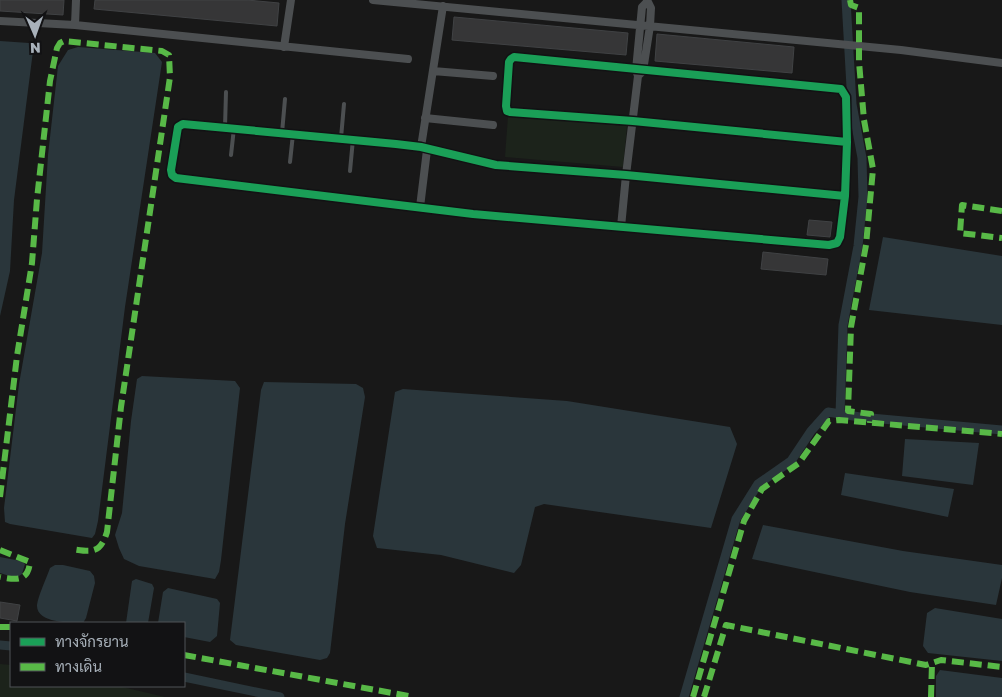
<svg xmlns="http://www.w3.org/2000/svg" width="1002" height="697" viewBox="0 0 1002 697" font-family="'Golos Text',Sarabun,sans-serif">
<rect width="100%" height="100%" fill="#181818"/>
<path fill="#1c231b" d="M508,116l119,10 -4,41 -118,-10z
M0,664l11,1v21h107l47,11h-165z"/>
<path fill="#2a363b" d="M0,41l29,2 4,8 -19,149 -4,71 -10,45z
M78,47l77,6 7,9 -37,245 -27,214 -3,13 -3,4 -82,-14 -5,-2 -1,-14 15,-124 23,-131 6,-98 10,-89 10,-16z
M883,237l119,19v69l-133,-15z
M142,376l93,5 5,7 -19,172 -2,12 -4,7 -76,-13 -15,-7 -5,-11 -4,-13 7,-22 9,-92 6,-42z
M264,382l92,2 7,4 2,9 -20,127 -15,129 -3,5 -7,2 -84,-15 -6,-5 31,-250z
M403,389l164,12 163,26 7,17 -26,84 -167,-24 -9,3 -14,58 -7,8 -73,-18 -64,-7 -4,-12 22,-144z
M905,439l74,4 -6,42 -71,-9z
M845,473l109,16 -6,28 -107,-22z
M763,525l140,26 99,14v13l-6,27 -86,-13 -158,-33z
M0,557l21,4 4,3 -3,10 -6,4 -16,-5z
M55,565h8l27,6 4,5 1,7 -9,35 -3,5c-13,0 -47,0 -46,-18 1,-9 10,-28 13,-37z
M136,579l16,5 2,4 -6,35h-22l6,-42z
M168,588l49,11 3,4 -3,33 -7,6 -26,-5v-14h-26l5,-31z
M935,608l67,11v42l-74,-8 -5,-7 4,-33z
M940,670l62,8v19h-66v-21z"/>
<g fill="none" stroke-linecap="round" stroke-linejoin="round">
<path stroke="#2a363b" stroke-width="9" d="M840,414l3,-89 15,-79 5,-49 -1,-39 -10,-54 -6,-104
M0,645l11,1
M184,677l96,20
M684,697l52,-178 22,-35 33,-23 20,-30 17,-19 32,5 142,13"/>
</g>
<path fill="#363637" stroke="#404244" d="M0,0h64l-1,15 -63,-4z
M95,0h152l32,3 -2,23 -183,-17z
M454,17l174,16 -2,22 -174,-15z
M657,34l137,13 -2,26 -137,-12z
M809,220l23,2 -2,15 -23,-2z
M763,252l65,7 -2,16 -65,-6z
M0,602l20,3 -3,16 -17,-3z"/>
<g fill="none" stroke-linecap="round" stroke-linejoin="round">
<path stroke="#4c4f51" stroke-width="4" d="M225,127l1,-35
M282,133l3,-34
M341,138l3,-34
M231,155l3,-27
M290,162l3,-28
M350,171l3,-32"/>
<path stroke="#4c4f51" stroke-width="8" d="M76,0l-1,25 333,34
M373,0l528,50 101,13
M647,2l-5,5 -6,63 2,6 5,-5 7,-45 1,-18 -4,-8
M0,21l75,4
M284,47l7,-47
M433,71l60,5
M425,118l68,7
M421,147l22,-141
M845,196l-219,-21 -130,-10 -75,-18 -25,-3 -213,-20 -5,3 -7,43 1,5 4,3 297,36 356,31 8,-2 3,-6 5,-41 2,-54 -1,-45 -5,-8 -327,-32 -3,2 -2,3 -3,44 1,5 3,1 123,9 214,21
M420,207l7,-57
M621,227l5,-52 12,-99"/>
<path stroke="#58b947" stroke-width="6" stroke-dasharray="12 6" stroke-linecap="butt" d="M850,0l1,5 8,3v54l5,58 9,49 -7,76 -15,82 -3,84 23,3 -1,9
M1002,211l-40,-6 -2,28 42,5
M0,497l17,-141 15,-93 5,-64 13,-118 7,-33 3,-5 4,-2 98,10 7,4 1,22 -49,330 -14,125c-7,22 -15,20 -35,17
M0,550l30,12c-2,20 -14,18 -30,15
M0,627h11
M184,655l230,42
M693,697l51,-176 18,-32 37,-26 30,-42 10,-1 163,14
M704,697l22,-72 200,40 15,-5 61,7
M931,697l1,-34"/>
<defs>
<path id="cycleway" d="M845,196l-219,-21 -130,-10 -75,-18 -25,-3 -213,-20 -5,3 -7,43 1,5 4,3 297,36 356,31 8,-2 3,-6 5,-41 2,-54 -1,-45 -5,-8 -327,-32 -3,2 -2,3 -3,44 1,5 3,1 123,9 214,21"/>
</defs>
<use href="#cycleway" stroke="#121214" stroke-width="11"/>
<use href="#cycleway" stroke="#1a9f57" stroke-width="8"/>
</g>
<rect x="10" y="622" width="175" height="65" fill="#121214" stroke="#4e5256"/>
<rect x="20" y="638" width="25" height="8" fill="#1a9f57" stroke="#4e5256"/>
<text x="55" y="647" font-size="15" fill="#a8b1ba">ทางจักรยาน</text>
<rect x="20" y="663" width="25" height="8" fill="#58b947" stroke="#4e5256"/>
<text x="55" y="672" font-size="15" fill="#a8b1ba">ทางเดิน</text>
<g transform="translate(35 35) rotate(178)" stroke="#121214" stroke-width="4" paint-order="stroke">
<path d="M0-4L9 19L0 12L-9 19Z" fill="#a8b1ba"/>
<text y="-8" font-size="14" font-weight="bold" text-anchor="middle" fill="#a8b1ba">N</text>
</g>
</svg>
